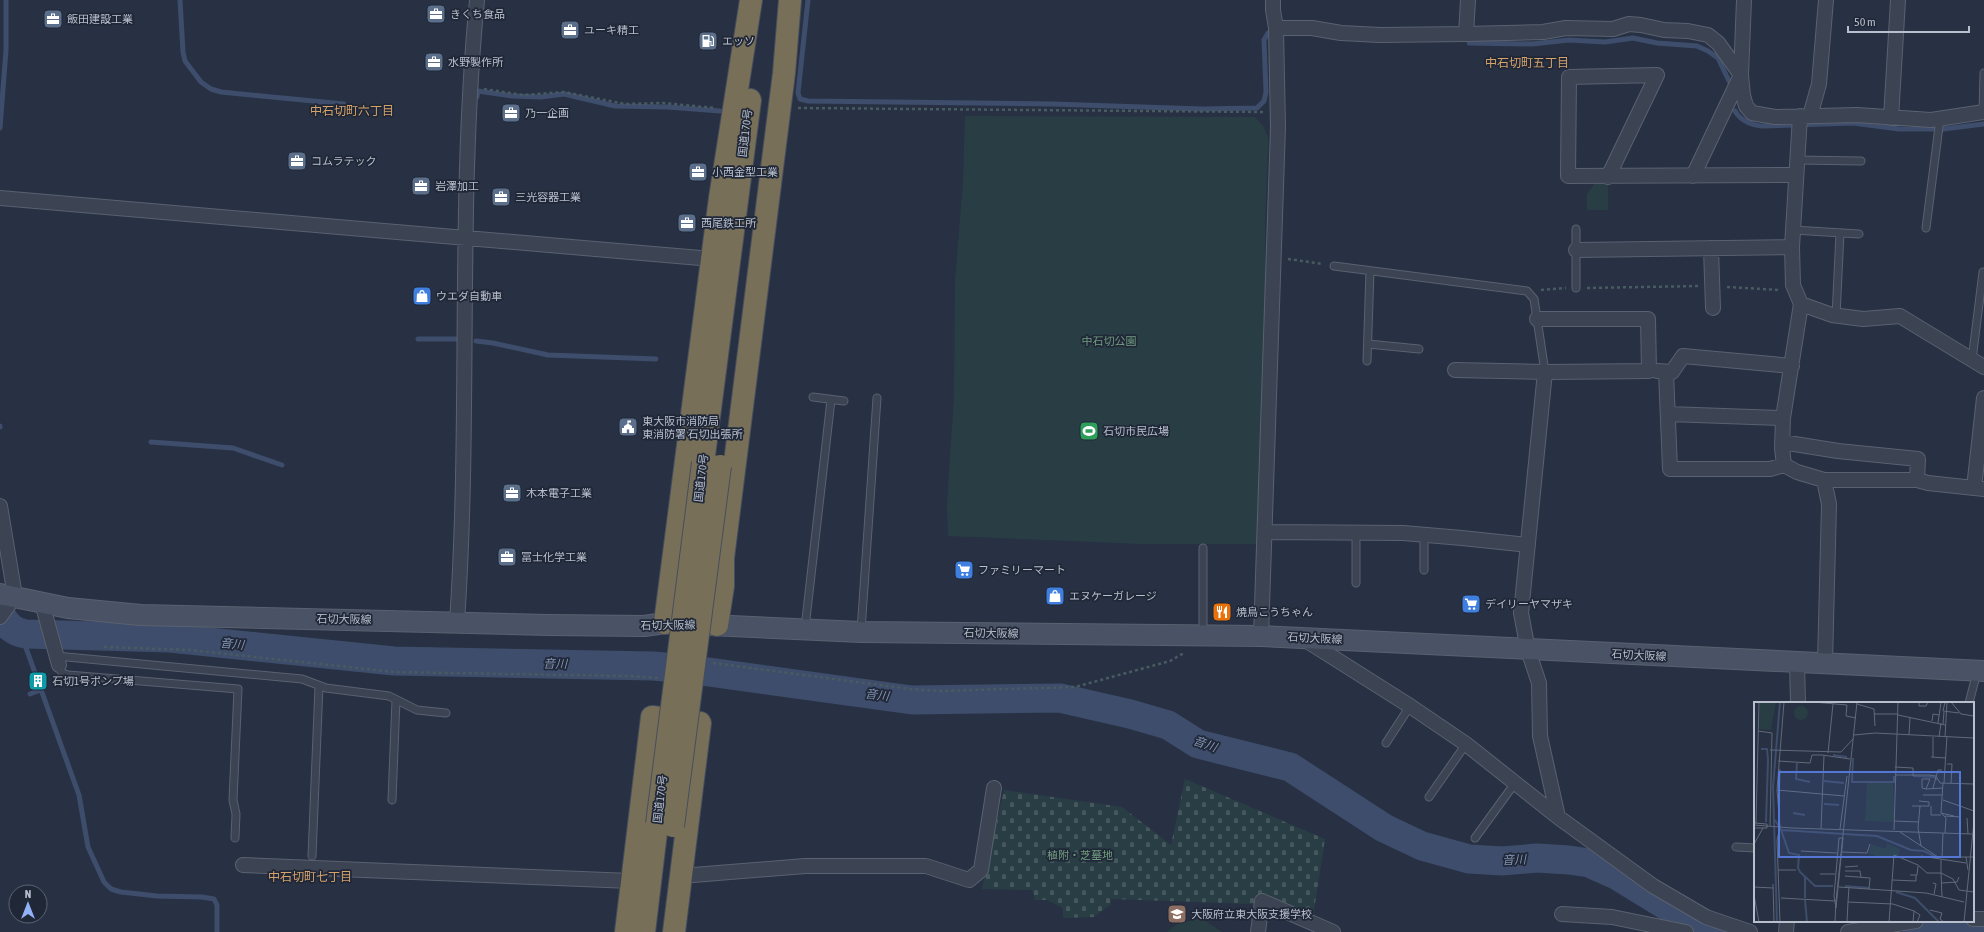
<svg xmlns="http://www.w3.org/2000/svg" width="1984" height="932" viewBox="0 0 1984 932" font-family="'Asap Condensed','Noto Sans JP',sans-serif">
<defs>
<pattern id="cemetery-stones" width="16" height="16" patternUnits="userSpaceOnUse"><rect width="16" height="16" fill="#293e44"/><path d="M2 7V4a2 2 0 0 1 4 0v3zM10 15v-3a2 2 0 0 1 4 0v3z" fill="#46585e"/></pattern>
</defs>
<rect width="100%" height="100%" fill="#273143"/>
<path fill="url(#cemetery-stones)" d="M1185,779l140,60 -12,77 -56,-20 -3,8 -143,-5v5l-17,13 -31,1v-10l-16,-8h-12l-3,-10 -50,-1 22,-99 118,17 49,38z"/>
<path fill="#293e44" d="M965,116l290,1 8,9 5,11v12l-3,74v103l-6,218h-115l-196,-8 -1,-31 7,-109 1,-114 8,-101z
M1595,183h13v27h-21v-16z
M1198,919l8,2 16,11h-55l10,-8z"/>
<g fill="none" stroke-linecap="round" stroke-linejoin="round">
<path stroke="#3e4d6b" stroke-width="5" d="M180,0l3,52 2,9 16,21 10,7 10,3 123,12
M808,0l-10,93 2,6 8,2 245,3 149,5 55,-1 7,-7 2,-9 -2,-52 4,-7
M1469,43l63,1 37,-4 36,2 28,-4 24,5 40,3 11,5 10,7 12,25
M475,97h2l1,-6 34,5 29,1 23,-3 51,12 53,1 52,4
M1735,111c6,10 16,14 27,15l91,-3 46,6h44l41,-5
M0,128l6,-78v-50
M418,339h38
M476,341l17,2 55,12 108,4
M0,426v1
M151,442l82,6 49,17
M27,625l9,9
M21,634l58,161 9,52 16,35 7,7 10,3 36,4 45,1 12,2 3,6v27
M30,694l10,-4"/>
<path stroke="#3e4d6b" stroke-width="29" d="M0,613c5,11 14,20 26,21l144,4 224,23 259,5 34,3 225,31 148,-2 70,16 38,11 30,19 92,23 94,61 38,18 47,13 33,2 35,-3 32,2 20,3 27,12 85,52 12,5
M1917,932l24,-3h43"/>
<defs>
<path id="lane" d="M1983,112l1,-39
M1797,160l64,1
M1926,228l14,-109
M1793,230l66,4
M1334,266l193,25 7,8 11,73
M1576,288v-59
M1836,316l4,-83
M1368,344l51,5
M1972,360l11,-88
M1367,361l3,-90
M813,397l31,4
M1356,533v50
M1424,535v35
M1203,548v86
M805,628l26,-228
M861,631l16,-233
M56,656l246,23 24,9 63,8 28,14 29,3
M59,665l3,8 6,2 170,14 -5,111 3,14 -1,24
M1969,703l8,-31
M1386,743l24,-37
M1429,797l37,-53
M392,800l4,-100
M1475,838l40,-55
M1736,847l19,1
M312,856l7,-170"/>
<path id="street" d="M1276,28h36l29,5 39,2 86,-1 77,-2 23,-4 47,1 16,-5 12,1 23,5 24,1 20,4 10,8 23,32 2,20 3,11 6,7 23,4 82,-2 74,5 53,-8
M1466,34l2,-34
M1800,116l-8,131 1,38 8,19 -18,114 -1,30 2,17 13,7 27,8 5,24 -4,159
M1810,116l9,-32 7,-84
M1891,118l7,-118
M1693,176l48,-101 3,-75
M1608,177l49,-102 -88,2 -1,99 228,-1
M0,198l712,61
M1711,248l2,60
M1576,250l216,-3
M1801,304l31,11 31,4 37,-3 84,51
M1455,370l90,2 104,-1 -1,-52h-111
M1657,371l15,1 11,-16 109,10
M1545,372l-24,241 7,37 11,33 1,53 18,81
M1666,372l4,97h100l14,-4
M1668,414l115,4
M1782,442l56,9 80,8 -1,21
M1824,480h93l11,3 56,6
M1974,488l10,-90
M0,506l15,90 -15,21
M1266,532l137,1 59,5 66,7
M42,603l17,62
M457,622c14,-207 0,-416 20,-622
M1261,636l17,-509 -2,-99 -3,-18v-10
M1304,639l106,67 56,38 92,73 95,69 53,31 44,15
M1797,662l1,41
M243,865l388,16
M681,876l124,-10h121l43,14 12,-10 13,-82
M1562,914l50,3 74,15
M1973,919h11
M1258,932l4,-31 71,31
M1786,932l1,-11
M1848,932l68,-11"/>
<path id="secondary" d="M0,594l68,14 73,7 407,10 96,1 21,-3 196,9 400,4 723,35"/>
<path id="highway" d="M703,463l47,-363
M665,623l55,-425 31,-198
M717,625l6,-39v-28l61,-485 6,-73
M626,932l26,-215 48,6 -26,209
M644,932l13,-108"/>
</defs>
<use href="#lane" stroke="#5a6170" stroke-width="9"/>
<use href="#street" stroke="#5a6170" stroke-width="16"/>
<use href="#secondary" stroke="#5a6170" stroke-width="22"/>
<use href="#highway" stroke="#464e5d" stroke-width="24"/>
<path stroke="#485b60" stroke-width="2.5" stroke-dasharray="3 3" stroke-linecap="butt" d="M484,89l39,6 41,-3 61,12 38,-1 52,5
M798,108l465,4
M1288,259l35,5
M1727,287l53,3
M1587,288l111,-2
M1541,290l25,-2
M104,647l86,3 204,22 232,4 32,2
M713,663l197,26 30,2 135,-4 95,-26 14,-8"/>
<use href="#lane" stroke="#3c4352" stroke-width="7"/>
<use href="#street" stroke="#3c4352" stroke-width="14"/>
<use href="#secondary" stroke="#4a5265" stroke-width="20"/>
<use href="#highway" stroke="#786f59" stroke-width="22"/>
<defs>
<path id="highway-bridge" d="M657,824l46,-361
M673,826l47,-360"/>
</defs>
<use href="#highway-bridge" stroke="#464e5d" stroke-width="24" stroke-linecap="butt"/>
<use href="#highway-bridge" stroke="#786f59" stroke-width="22"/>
</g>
<defs>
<symbol id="office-square" viewBox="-11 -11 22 22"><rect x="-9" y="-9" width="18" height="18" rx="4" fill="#5c6f8a" stroke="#202838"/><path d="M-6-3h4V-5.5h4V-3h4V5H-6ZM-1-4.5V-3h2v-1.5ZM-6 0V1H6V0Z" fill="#fff"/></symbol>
<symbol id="fuel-square" viewBox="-11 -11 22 22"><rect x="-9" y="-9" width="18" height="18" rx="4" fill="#5c6f8a" stroke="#202838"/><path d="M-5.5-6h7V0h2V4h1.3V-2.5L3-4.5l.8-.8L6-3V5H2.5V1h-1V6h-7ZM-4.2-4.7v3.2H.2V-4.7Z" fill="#fff"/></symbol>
<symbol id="shop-square" viewBox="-11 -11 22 22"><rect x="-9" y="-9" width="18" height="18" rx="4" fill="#3f7fe0" stroke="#202838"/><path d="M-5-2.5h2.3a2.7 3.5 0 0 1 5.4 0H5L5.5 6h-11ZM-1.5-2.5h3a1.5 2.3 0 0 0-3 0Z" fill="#fff"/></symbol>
<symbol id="civic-square" viewBox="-11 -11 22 22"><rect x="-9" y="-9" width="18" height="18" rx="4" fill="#5c6f8a" stroke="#202838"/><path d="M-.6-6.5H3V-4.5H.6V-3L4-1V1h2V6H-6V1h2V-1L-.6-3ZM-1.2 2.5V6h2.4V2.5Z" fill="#fff"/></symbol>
<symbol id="stadium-square" viewBox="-11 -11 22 22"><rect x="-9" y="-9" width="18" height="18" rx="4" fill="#2e9e5b" stroke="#202838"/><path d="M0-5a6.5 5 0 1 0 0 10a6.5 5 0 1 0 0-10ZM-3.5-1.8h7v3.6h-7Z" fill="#fff"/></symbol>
<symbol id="supermarket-square" viewBox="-11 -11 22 22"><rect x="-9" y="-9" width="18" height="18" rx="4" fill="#3f7fe0" stroke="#202838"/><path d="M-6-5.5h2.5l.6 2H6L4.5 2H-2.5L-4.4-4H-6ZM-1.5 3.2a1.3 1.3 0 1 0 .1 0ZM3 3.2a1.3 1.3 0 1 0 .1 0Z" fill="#fff"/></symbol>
<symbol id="restaurant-square" viewBox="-11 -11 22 22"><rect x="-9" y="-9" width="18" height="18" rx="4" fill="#e8710a" stroke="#202838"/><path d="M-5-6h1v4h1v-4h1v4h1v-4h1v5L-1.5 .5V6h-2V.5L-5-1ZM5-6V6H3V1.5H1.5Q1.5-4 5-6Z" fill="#fff"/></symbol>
<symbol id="building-square" viewBox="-11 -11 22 22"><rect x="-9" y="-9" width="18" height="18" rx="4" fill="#0f9aa8" stroke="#202838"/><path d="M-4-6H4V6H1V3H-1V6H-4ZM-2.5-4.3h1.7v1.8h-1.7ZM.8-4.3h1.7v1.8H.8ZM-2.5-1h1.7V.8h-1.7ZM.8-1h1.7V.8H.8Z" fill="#fff"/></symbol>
<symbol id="school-square" viewBox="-11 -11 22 22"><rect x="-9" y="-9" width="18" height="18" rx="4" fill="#8d6e63" stroke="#202838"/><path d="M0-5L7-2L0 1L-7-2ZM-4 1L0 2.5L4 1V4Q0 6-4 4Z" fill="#fff"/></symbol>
</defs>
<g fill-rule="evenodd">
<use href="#office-square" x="425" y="3" width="22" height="22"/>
<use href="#office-square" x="42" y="8" width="22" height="22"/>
<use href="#office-square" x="559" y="19" width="22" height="22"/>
<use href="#fuel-square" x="697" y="30" width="22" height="22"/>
<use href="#office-square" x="423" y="51" width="22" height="22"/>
<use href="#office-square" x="500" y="102" width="22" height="22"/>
<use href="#office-square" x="286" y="150" width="22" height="22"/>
<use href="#office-square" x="687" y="161" width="22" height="22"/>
<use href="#office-square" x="410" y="175" width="22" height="22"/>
<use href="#office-square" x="490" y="186" width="22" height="22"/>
<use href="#office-square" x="676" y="212" width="22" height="22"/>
<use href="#shop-square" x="411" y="285" width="22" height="22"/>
<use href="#civic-square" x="617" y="416" width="22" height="22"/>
<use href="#stadium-square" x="1078" y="420" width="22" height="22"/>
<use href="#office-square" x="501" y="482" width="22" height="22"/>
<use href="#office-square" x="496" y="546" width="22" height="22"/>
<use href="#supermarket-square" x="953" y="559" width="22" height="22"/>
<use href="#shop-square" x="1044" y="585" width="22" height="22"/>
<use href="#supermarket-square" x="1460" y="593" width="22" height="22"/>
<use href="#restaurant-square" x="1211" y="601" width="22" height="22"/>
<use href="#building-square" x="27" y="670" width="22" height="22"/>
<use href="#school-square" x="1166" y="903" width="22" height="22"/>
</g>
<g text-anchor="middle" stroke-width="3.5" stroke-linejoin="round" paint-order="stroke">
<g font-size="11" fill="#b9bfcc" stroke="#202838" text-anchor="start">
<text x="450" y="18">きくち食品</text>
<text x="67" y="23">飯田建設工業</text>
<text x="584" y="34">ユーキ精工</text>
<text x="722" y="45">エッソ</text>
<text x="448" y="66">水野製作所</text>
<text x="525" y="117">乃一企画</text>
<text x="311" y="165">コムラテック</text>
<text x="712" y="176">小西金型工業</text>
<text x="435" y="190">岩澤加工</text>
<text x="515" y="201">三光容器工業</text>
<text x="701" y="227">西尾鉄工所</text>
<text x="436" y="300">ウエダ自動車</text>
<text x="642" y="425">東大阪市消防局<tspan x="642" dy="13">東消防署 石切出張所</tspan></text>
<text x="1103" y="435">石切市民広場</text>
<text x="526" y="497">木本電子工業</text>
<text x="521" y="561">冨士化学工業</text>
<text x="978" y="574">ファミリーマート</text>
<text x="1069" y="600">エヌケーガレージ</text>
<text x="1485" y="608">デイリーヤマザキ</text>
<text x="1236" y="616">焼鳥こうちゃん</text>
<text x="52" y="685">石切1号ポンプ場</text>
<text x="1191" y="918">大阪府立東大阪支援学校</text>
</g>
<g font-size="11" fill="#b9bfcc" stroke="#202838">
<text transform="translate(745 133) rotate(-83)" y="4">国道170号</text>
<text transform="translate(701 478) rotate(-83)" y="4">国道170号</text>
<text transform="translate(344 619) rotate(1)" y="4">石切大阪線</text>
<text transform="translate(668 625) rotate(-1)" y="4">石切大阪線</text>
<text transform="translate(991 633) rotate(1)" y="4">石切大阪線</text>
<text transform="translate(1315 638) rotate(3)" y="4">石切大阪線</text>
<text transform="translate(1639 655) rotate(3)" y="4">石切大阪線</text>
<text transform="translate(660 799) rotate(-83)" y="4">国道170号</text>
</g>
<g font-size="11" fill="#709d7e" stroke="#202838">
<text x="1109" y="345">中石切公園</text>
<text x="1080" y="859">植附・芝墓地</text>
</g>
<g font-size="12" fill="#d5a26b" stroke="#202838">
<text x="1527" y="67">中石切町五丁目</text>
<text x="352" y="115">中石切町六丁目</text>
<text x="310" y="881">中石切町七丁目</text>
</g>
<g font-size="12" font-style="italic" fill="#8192b2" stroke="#202838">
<text transform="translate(232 644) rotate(6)" y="4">音川</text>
<text transform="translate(555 664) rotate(1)" y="4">音川</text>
<text transform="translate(877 695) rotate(7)" y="4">音川</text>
<text transform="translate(1205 744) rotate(20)" y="4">音川</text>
<text transform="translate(1514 860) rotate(-3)" y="4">音川</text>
</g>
</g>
<g transform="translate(1754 702)">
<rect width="220" height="220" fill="#273143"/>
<path d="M133,141l13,6 -1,7h-23l-7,-3 2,-9 15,5z" fill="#293e44"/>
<path d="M6,0h16l-5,28 -12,-1zM40 11a7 7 0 1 1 14 0a7 7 0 1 1-14 0ZM113,81h26l1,39 -29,-1z" fill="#293e44"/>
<path fill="none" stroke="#3e4d6b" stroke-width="2" d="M7,47h6l1,11 -2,62M79,53l14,2M99,56l-1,24h42v-6M43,61l-1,16 14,3M159,74l21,1 3,3M70,79l20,2M25,87l1,-20M70,102l15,1M39,111l12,2M21,118l6,10 96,6 34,14 13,1 14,7M27,128l8,23 10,2 -1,13 2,4 15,14h18M51,175v21M91,184l24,2M142,190l19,6 24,24M51,198l2,22M23,220l-4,-135 7,-85"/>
<path fill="none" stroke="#616a7a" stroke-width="1" d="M59,0l34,3 -1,11 10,2M165,0v4h7l2,-4M191,0l-2,9 16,2M197,0l10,12 13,2M103,2l17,5 1,17M120,12h24M144,13l47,10M178,19l1,-7 6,1M184,21l3,-21M189,22l1,-12M4,29l14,2 -2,93M100,33l21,-2 99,5M155,33l1,-18M185,35l2,-14M191,35l2,-35M16,48l71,2 12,-13M74,51l5,-49M177,55l15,1M179,55v-20M24,59l32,2 2,-8h10l28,4M193,62h5l-1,19M141,65l18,1v8M141,73h34l7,1 4,7 34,1M189,81l-2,30 5,5 -1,15M190,81l3,-47M179,86l5,-18h4M172,87l4,-10h-8v9l4,1 17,-1M23,88l67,6M169,93h19M189,98l31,11M158,104h17v-4l-10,-1M166,104l-2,22 3,18M177,104v9h10M187,111l13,3M191,114l16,1M213,116l1,16M140,119l24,1M0,121l13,1v4h-13M2,121l3,-121M0,123l38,3 180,6M67,127l3,-74M86,127l7,-53M140,128l4,-128M146,130l38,25h36M85,136h4l-7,70 -2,-12zM0,142l9,-16M47,149l36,2M88,150l25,1 3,-9M167,154l45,7M212,155l2,13M188,156l1,-25M91,165l13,-1M24,168h18M91,169h15l1,6M187,171l1,24M187,171v-13M66,172h15M156,173h7l1,-9M91,174l25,2 -1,11M138,178l24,1v-6M179,181l3,1 -2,10M188,181l15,-1 2,-5M19,182l1,38M0,185l19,1M85,185l87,6 38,9M95,185l-1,15 45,2 21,7 -1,11M0,193l5,27M27,196l54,3M82,199l21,-199M176,208l12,3 -2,6 4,3M160,209l6,4 -3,7M26,220l-3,-82 3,-13 -3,-37 7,-88M81,220l1,-22M93,220l1,-20M135,220l5,-67 24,10 9,8h14l12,6 6,11 15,2M210,220l10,-101"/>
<path fill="#5476d4" fill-opacity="0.15" stroke="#5476d4" stroke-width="2" d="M25,70h181v85h-181z"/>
<rect width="220" height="220" fill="none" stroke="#b9bfcc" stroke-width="2"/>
</g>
<g transform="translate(28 904)"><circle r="19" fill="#202838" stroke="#5d6473"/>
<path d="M0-3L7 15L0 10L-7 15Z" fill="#93b1f7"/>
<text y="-6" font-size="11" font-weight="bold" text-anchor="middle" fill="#b9bfcc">N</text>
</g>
<path d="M1848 26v6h121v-6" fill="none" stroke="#b9bfcc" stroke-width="2"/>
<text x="1854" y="26" font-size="12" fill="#b9bfcc" stroke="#202838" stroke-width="3" paint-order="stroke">50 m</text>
</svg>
